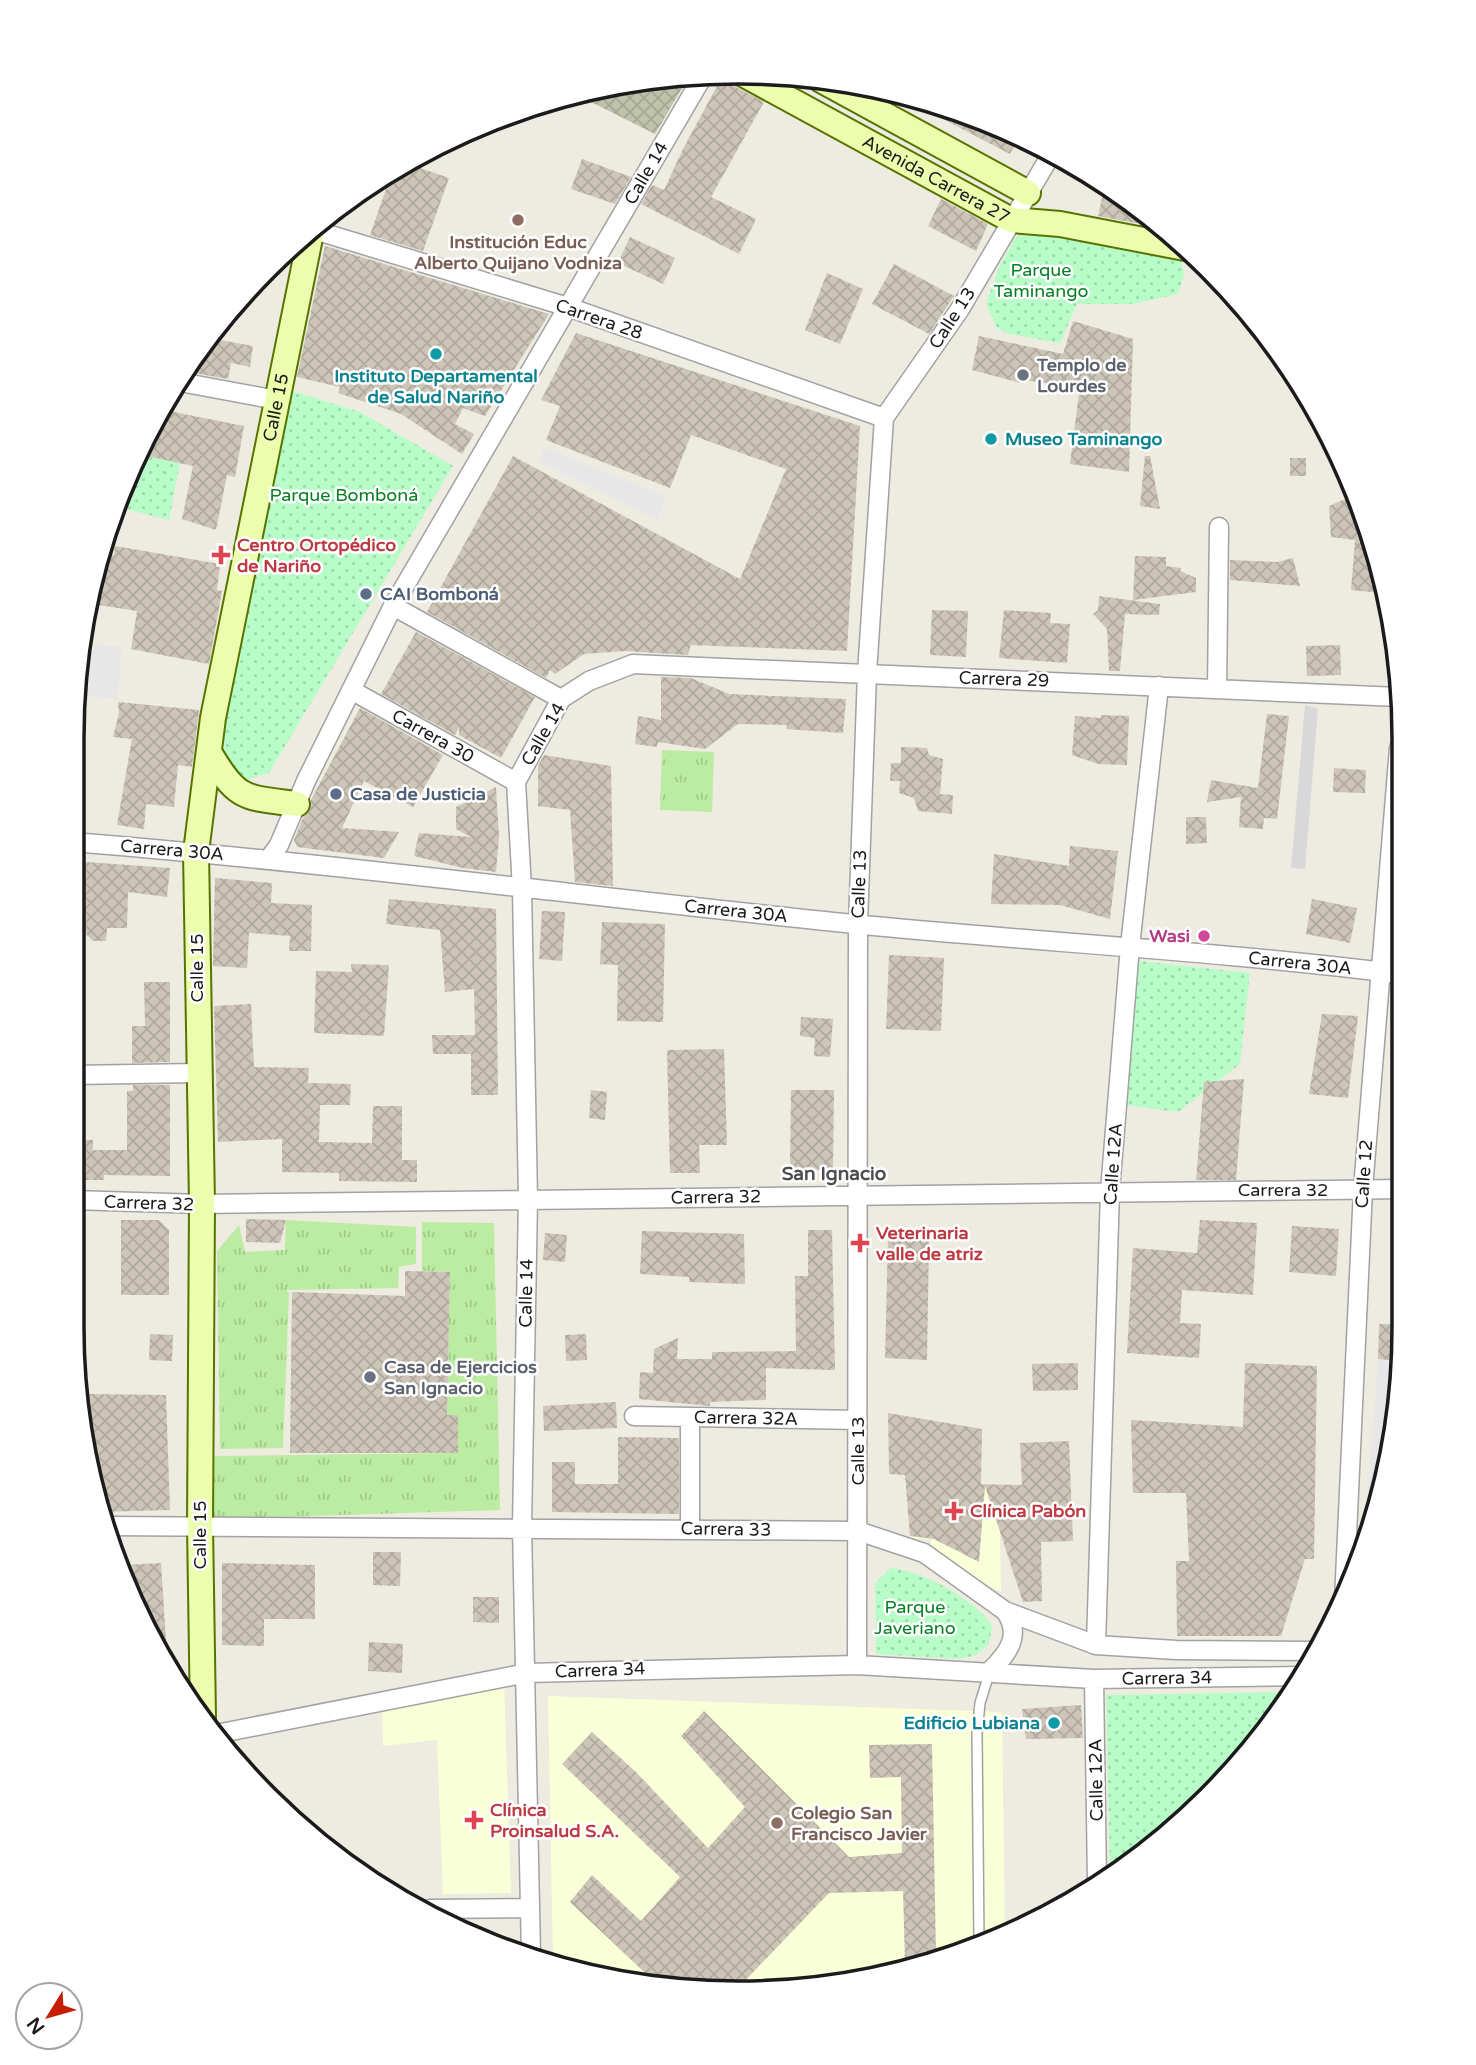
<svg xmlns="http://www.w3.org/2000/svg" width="1476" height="2065" viewBox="0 0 1476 2065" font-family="'Varela Round',sans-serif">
<defs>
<pattern id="construction-cross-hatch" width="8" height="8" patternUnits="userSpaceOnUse" patternTransform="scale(1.75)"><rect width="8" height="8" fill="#bfc3ab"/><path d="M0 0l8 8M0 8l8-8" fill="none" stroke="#a4a793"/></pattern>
<pattern id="grass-tufts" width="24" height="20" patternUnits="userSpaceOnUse" patternTransform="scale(1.75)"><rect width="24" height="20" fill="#bbeca1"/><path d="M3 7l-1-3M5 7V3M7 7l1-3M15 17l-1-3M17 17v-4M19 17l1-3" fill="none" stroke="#a0ca8a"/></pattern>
<pattern id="park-dots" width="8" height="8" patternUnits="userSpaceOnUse" patternTransform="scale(1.75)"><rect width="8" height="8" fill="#b8fdc8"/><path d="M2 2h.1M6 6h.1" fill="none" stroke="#9ed8ab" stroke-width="1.8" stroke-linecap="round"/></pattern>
<pattern id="building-cross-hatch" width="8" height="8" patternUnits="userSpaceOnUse" patternTransform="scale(1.75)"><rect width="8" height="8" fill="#cec5b9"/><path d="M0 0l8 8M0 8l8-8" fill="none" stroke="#b0a99e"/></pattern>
</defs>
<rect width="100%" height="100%" fill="#eeebe0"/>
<path fill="#d9d8d8" d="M1305,705l13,4 -13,160 -14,-1z"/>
<path fill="#f9ffd7" d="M905,1482l94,2 2,108 -52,-27 1,-7 -19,-5v-14l-20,-1z
M504,1681l7,212 -68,1 -6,-154 -54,6 -1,-40z
M548,1696l454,16 3,221 -180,54 -174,1 -98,-27z"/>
<path fill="url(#construction-cross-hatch)" d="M689,76l-34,58 -78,-39 74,-17z"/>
<path fill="url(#grass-tufts)" d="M662,750l52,2 -2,60 -52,-2z
M286,1220l130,7v37l-17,3 -1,21 -112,2 3,3 -6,155 -63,1 -3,-198 22,-26 6,27 40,-2z
M422,1222l72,1 6,287 -288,9 1,-63 245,-3v-38h-11l3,-143 -28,-1z"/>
<path fill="url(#park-dots)" d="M1075,233l106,26 3,16 -6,19 -45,10h-56l-17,39 -51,-9 -12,-6 -11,-24 12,-34 18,-34z
M283,388l77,24 93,54 -184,307 -23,7 -18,-12 -6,-33z
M142,455l38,8 -11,57 -47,-12z
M1139,961l111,12 -10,91 -62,48 -54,-7z
M891,1568c30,2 87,33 101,58l-3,18 -13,11 -17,4 -83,-5 -1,-71z
M1292,1692l-25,40 -89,96 -68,45 -4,-178z"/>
<path fill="#e7e7e7" d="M544,448l122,48 -9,24 -119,-59z
M81,643l41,4 -5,52 -41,-4z
M1378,1359l25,3 -20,130 -15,-1z"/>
<path fill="url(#building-cross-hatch)" d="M723,75h5l8,12 28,15 -53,95 45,22 -17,35 -98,-50 11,-19 12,5 19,-41z
M948,108l72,28 -10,18 -67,-35z
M582,159l49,18 -16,27 -44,-15z
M403,162l46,16 -26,73 -53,-16 23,-66z
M1105,185l38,24 20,19 -65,-12z
M941,199l47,25 -12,27 -48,-25z
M630,237l45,21 -12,26 -45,-21z
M325,246l224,68 -64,102 -22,-8 -8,16 19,10 -12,20 -61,-40 -63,-21 2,-6 -43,-10z
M894,264l60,32 -25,38 -57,-30z
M827,273l36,16 -23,55 -35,-14z
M1073,321l60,18 -4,133 -59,-8 9,-71 -24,-9 -33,-4 -1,3 -49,-13 7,-34 84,18z
M576,333l284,93 -13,225 -156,-6 -3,10 -63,-4 -41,3 -29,20 -5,-4 -4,8 -119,-66 86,-156 227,123 46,-110 -95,-34 -21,53 -124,-48 14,-34 -19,-6z
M215,339l38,7 -3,21 -19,-4 -3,16 -40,-7z
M159,409l85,17 -9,51 -8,-2 -11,55 -34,-11 11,-53 -51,-11z
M1145,456h5l10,53 -20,-3z
M1290,458h16v18h-16z
M1352,496l13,45 16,52 -30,-3 4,-50 -24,-3 -2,-31z
M115,546l105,18 -3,26 5,1 -13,73 -78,-15 6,-38 -51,-8 19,-50 9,2z
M1135,556l31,1v9l15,2 -1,3 16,7v14l-63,8z
M1293,558l7,28 -70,-6v-20l47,2z
M1099,596l61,8 -1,11 -34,-1 -5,57h-11l-2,-42 -14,-15 5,-4z
M932,610l36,1 -2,46 -36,-2z
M1004,610l47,3 -1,10 20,1 -3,39 -68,-5z
M416,632l119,65 -34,61 -42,-23v-8l-4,8 -74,-41z
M1340,645l1,30 -34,1 -1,-30z
M661,677l30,1 38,16 117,5 -3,34 -57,-4 1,-4 -49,-1 -33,25 -47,-7 -1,5 -22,-3 3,-28 23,4z
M118,702l81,8 -7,57 -14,-2 -4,42 -28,-3 -2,25 -27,-4 15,-86 -19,-2 6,-24z
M360,708l83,47 -30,52 -49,-26 -22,47 57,4 -15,26 -87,-11 -3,-7 9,-22 6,-6 2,-12z
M1267,714l22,2 -12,103 -13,-1 -1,11 -24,-2 2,-30 -34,5 4,-22 47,8z
M1101,715l28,1 -2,49 -29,-1 -26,-9 3,-39 26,2z
M901,747l26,1 2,7 14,4 -3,35 13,1 -1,19 -34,-3 -4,-13 -15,-5 1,-12h-10l1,-18h10z
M544,755l67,11 2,120 -38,-4 -5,-72 -32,-4v-40z
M1334,768l32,2 -1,23 -32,-1z
M496,787l3,50 -3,35 -33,-4 -49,-12 5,-23 52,4 -15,-8v-22z
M1186,817h20l1,26 -21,1z
M1070,846l48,5 -8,68 -50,-14 -69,-1 3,-50 75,12z
M72,861l98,7 -3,29 -39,-5 -1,36h-20l-1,13h-13l-9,-9 -6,-15h-6z
M215,878l57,5 -1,20 41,2 -1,46h-22l1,-15 -41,-3 -2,35 -34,-2z
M389,899l107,10 2,186h-27v-41h-38l-1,-19h43l-1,-46 -29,3 -5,-62 -54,-6z
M1312,899l45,9 -7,35 -44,-9z
M542,911l23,1 -3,49 -23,-2z
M602,922l63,2 -2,98 -46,-1 1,-56 -18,-1z
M889,955l55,3 -3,73 -55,-2z
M351,964l38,1 -5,71 -70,-3 2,-62 36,1z
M144,982h26v80l-38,1v-37h13z
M251,1004l3,63 55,1 -1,15 43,1 -1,21h-30l-1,37 53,1 1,-37h29v54h15v22l-78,-1v-8l-57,-1v-33l-64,3 -4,-136z
M1322,1014l36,2 -10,82 -39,-4z
M801,1017l32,2 -3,38 -16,-1 1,-18 -15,-2z
M724,1049l3,96h-28l1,28h-30l-3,-123z
M1244,1079l-8,101h-40l8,-98z
M133,1085h37v91l-66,-1v5h-32v-40h21v10h34v-59h6z
M591,1090l16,2 -2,28 -16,-2z
M791,1090h43l-1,80 -43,-1z
M246,1219l40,1 -6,23 -34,-1z
M121,1220h38l10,10v65h-48z
M1200,1220l57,3 -4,72 -71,-5 -2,33 21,1 -2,34 -72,-5 6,-105 64,5z
M1292,1226l47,3 -3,47 -47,-4z
M808,1230h24l3,140 -69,-2v32l-56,2v4l-71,-7 1,-27 13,1 1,-24 24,-11 -1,21h35v-7l84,-1 -1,-75h13z
M642,1231l102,3 1,50 -56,-2v-5l-49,-3z
M545,1233l22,2 -2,27 -22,-2z
M888,1239l41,1 -2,120 -42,-2z
M405,1271l45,1 -3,143h11v38h-168l2,-161 113,4z
M1379,1324h24v37l-25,-2z
M150,1334l23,1 -1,26 -23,-1z
M586,1334l1,26 -21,1 -1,-26z
M1078,1363v27l-45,1 -1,-27z
M1245,1363l72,3 -3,193h-9l-24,77h-104l-1,-75h13l-3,-68h-53l-2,-73 112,7z
M89,1394l77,1 4,115 -70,2 -5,-12 -6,-41z
M616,1402l1,26 -73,3 -1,-25z
M888,1413l94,16 -1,55 41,1 -2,-42 49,-2 4,100 -32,1 1,59 -19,1 -38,-116 -6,76 -45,-23 -24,-3 -5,-61 -16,-1z
M618,1437l61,1v76l-127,-2v-50h23v22h43z
M373,1552h28l-1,34 -27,-1z
M161,1563l6,93h-2l-41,-91z
M222,1563l93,2v54h-51v27l-42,-1z
M473,1597h26v26l-26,-1z
M369,1642l34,2 -1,29 -34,-2z
M1081,1705l2,33 -57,1 -4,-30z
M704,1711l145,146 53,-4 -1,-76 -31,1 -1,-33 63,-1 4,210 -31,9 -2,-72 -74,2 -91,95h-77l-91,-86 22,-27 49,46 39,-44 -118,-113 30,-32 44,40 72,76 37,-41 -64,-71z"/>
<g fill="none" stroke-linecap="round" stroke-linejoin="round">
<defs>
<path id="lane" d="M979,1941l-2,-208 3,-30 10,-32"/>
<path id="street" d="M311,229l257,78 316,111
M180,382l97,18
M393,606l168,93
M1217,689l2,-162
M351,690l165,92
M72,842c260,21 520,55 781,82 182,18 365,27 547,50
M268,860l11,-15 27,-64 87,-175 310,-530
M72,1075l126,-2
M72,1200l130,4 1200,-15
M634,1416l223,4
M690,1417v112
M106,1526l752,5 66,22 81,58 91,34 80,5 142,1
M1344,1600l19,-411 36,-441
M1096,1645l14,-454 20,-245 29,-260
M857,1665l1,-741 9,-251 17,-255 76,-109 92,-156
M990,1671c19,-18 32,-37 15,-60
M1094,1679l3,203
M216,1734l311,-61 330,-8 237,14 208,-3
M430,1909l99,-1
M531,1955l-9,-428 6,-328 -6,-310 -6,-107 45,-83 28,-18 44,-17 766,33"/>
<g id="secondary">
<path id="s1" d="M743,74l268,146 49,4 125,24"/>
<path d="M821,80l207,113"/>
<path d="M209,752c29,49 34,45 88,52"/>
<path id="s2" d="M203,1718l-3,-192 2,-322 -6,-352 17,-134 99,-490"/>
</g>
</defs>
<use href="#lane" stroke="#a2a2a2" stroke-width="12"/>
<use href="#street" stroke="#a2a2a2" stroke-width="21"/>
<use href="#secondary" stroke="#567400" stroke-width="28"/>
<use href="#lane" stroke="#fff" stroke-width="9"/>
<use href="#street" stroke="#fff" stroke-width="18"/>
<use href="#secondary" stroke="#edfdae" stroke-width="24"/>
</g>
<g fill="#8d6e63" stroke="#fff" stroke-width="2.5">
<circle cx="518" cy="220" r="7"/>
<circle cx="777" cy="1823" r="7"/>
</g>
<g fill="#0f9aa8" stroke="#fff" stroke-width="2.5">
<circle cx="436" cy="354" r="7"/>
<circle cx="991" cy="439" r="7"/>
<circle cx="1054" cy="1723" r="7"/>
</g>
<g fill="#6b7280" stroke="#fff" stroke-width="2.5">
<circle cx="1023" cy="375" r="7"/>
<circle cx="370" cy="1377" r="7"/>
</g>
<g fill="#e0444e" stroke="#fff" stroke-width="2.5">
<path d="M217.5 544.5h7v7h7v7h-7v7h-7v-7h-7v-7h7z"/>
<path d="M856.5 1232.5h7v7h7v7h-7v7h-7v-7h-7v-7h7z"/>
<path d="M950.5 1500.5h7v7h7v7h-7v7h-7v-7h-7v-7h7z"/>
<path d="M470.5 1809.5h7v7h7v7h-7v7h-7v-7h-7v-7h7z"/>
</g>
<g fill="#5c6f8a" stroke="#fff" stroke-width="2.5">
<circle cx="366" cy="594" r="7"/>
<circle cx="336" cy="794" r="7"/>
</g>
<circle fill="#d1479c" stroke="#fff" stroke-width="2.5" cx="1204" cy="936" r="7"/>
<g text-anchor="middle" stroke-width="5" stroke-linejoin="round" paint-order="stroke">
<g font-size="18" fill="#1b1b1b" stroke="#fff">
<text transform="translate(646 173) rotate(-60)" y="6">Calle 14</text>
<text dy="6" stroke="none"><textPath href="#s1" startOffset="220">Avenida Carrera 27</textPath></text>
<text transform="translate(952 318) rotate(-57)" y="6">Calle 13</text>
<text transform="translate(599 319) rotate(19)" y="6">Carrera 28</text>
<text dy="6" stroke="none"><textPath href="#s2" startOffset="1318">Calle 15</textPath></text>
<text transform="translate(1004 679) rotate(2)" y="6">Carrera 29</text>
<text transform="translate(543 734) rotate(-60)" y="6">Calle 14</text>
<text transform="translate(433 736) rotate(29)" y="6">Carrera 30</text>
<text transform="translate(172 850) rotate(5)" y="6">Carrera 30A</text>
<text transform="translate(859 884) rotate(-88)" y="6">Calle 13</text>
<text transform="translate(736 911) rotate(6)" y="6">Carrera 30A</text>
<text transform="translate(1300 963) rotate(6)" y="6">Carrera 30A</text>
<text transform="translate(197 968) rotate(-90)" y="6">Calle 15</text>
<text transform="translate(1113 1164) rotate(-86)" y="6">Calle 12A</text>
<text transform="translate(1364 1174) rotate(-86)" y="6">Calle 12</text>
<text x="1283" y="1196">Carrera 32</text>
<text transform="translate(716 1197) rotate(-1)" y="6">Carrera 32</text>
<text transform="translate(149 1203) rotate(2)" y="6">Carrera 32</text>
<text transform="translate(526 1293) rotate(-89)" y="6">Calle 14</text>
<text transform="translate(746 1418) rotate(1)" y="6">Carrera 32A</text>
<text transform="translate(858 1451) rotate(-90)" y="6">Calle 13</text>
<text transform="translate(726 1529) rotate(1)" y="6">Carrera 33</text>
<text transform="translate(200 1535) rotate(-90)" y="6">Calle 15</text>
<text transform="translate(600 1670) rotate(-2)" y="6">Carrera 34</text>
<text transform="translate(1167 1678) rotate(-1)" y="6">Carrera 34</text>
<text transform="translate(1096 1780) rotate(-91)" y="6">Calle 12A</text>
</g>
<g font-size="18" font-weight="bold" fill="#785e54" stroke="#fff">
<text x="518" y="248">Institución Educ<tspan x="518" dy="21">Alberto Quijano Vodniza</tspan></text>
<text x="791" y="1819" text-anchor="start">Colegio San<tspan x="791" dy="21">Francisco Javier</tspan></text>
</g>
<g font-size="18" fill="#047e21" stroke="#fff">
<text x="1041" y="276">Parque<tspan x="1041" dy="21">Taminango</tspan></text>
<text x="344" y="501">Parque Bomboná</text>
<text x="915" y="1613">Parque<tspan x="915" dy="21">Javeriano</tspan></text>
</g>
<g font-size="18" font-weight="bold" fill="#5b616d" stroke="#fff" text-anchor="start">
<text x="1037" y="371">Templo de<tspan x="1037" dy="21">Lourdes</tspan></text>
<text x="384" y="1373">Casa de Ejercicios<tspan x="384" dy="21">San Ignacio</tspan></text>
</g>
<g font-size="18" font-weight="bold" fill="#0d838f" stroke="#fff">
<text x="436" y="382">Instituto Departamental<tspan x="436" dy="21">de Salud Nariño</tspan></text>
<text x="1005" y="445" text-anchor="start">Museo Taminango</text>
<text x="1040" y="1729" text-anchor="end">Edificio Lubiana</text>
</g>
<g font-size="18" font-weight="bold" fill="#be3a42" stroke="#fff" text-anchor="start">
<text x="237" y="551">Centro Ortopédico<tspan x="237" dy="21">de Nariño</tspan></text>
<text x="876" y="1239">Veterinaria<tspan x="876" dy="21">valle de atriz</tspan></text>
<text x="970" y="1517">Clínica Pabón</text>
<text x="490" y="1816">Clínica<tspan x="490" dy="21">Proinsalud S.A.</tspan></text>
</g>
<g font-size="18" font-weight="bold" fill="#4e5e75" stroke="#fff" text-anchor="start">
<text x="380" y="600">CAI Bomboná</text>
<text x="350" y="800">Casa de Justicia</text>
</g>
<g font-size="18" font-weight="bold" fill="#b23c85" stroke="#fff" text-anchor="end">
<text x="1190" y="942">Wasi</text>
</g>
<g font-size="19" font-weight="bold" fill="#4e4e4e" stroke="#fff">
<text x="834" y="1180">San Ignacio</text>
</g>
</g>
<path d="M0 0H1476V2065H0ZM738 84H738A654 654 0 0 1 1392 738V1327A654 654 0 0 1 738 1981H738A654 654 0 0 1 84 1327V738A654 654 0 0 1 738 84Z" fill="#fff" fill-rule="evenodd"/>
<path fill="none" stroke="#1b1b1b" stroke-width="3.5" d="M738 84H738A654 654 0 0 1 1392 738V1327A654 654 0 0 1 738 1981H738A654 654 0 0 1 84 1327V738A654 654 0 0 1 738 84Z"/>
<g transform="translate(49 2016) rotate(233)"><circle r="33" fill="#ffffff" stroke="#a4a4a4" stroke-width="2"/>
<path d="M0-5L12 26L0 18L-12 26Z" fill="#c61e00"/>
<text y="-10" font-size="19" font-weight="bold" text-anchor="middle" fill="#1b1b1b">N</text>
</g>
</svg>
